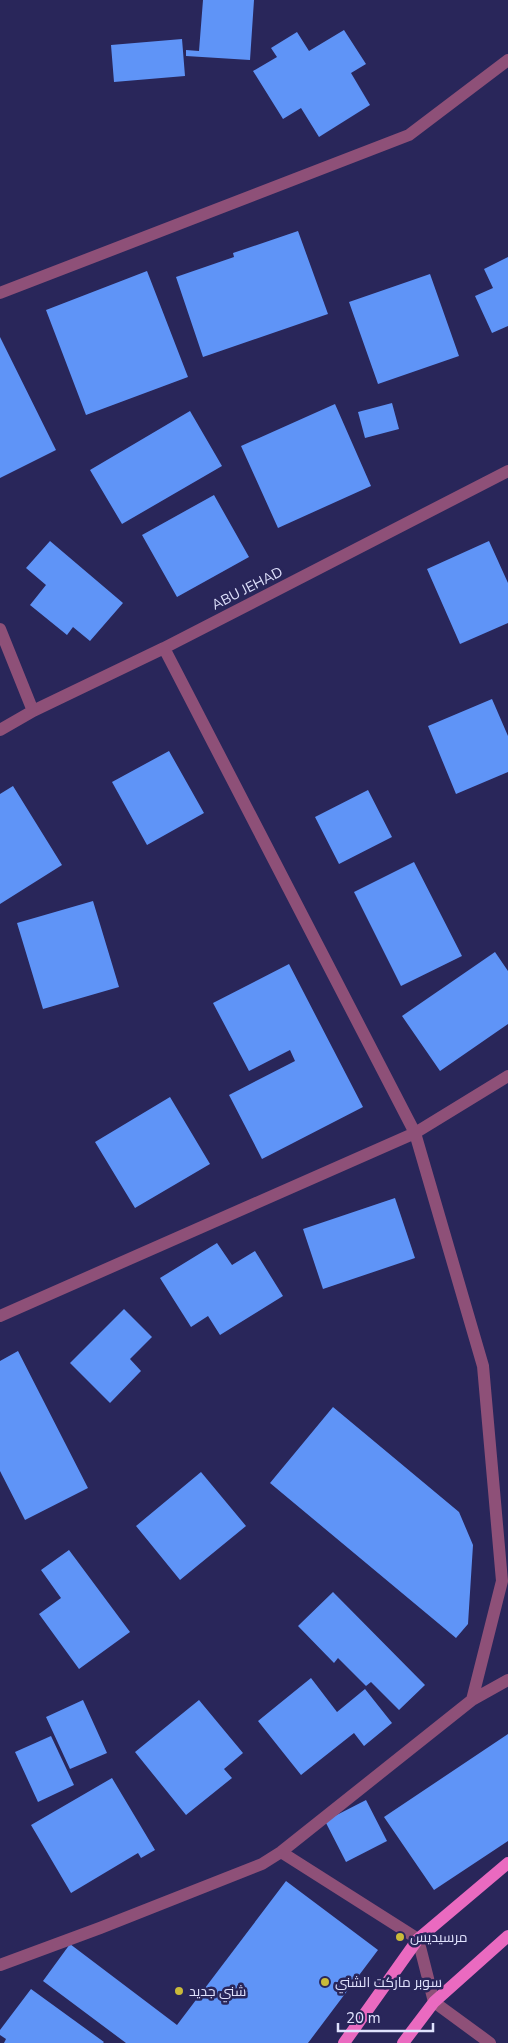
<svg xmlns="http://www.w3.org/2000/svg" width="508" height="2043" viewBox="0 0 508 2043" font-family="'Nunito Sans',Cairo,sans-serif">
<rect width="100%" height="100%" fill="#29265a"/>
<path fill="#5f94f7" d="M203,0h51l-4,60 -64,-4v-6l13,1z
M344,30l22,34 -15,9 19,32 -51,32 -18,-29 -18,11 -30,-48 24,-14 -6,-9 26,-16 12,19z
M182,39l3,37 -71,6 -3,-37z
M298,231l30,83 -125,43 -27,-80 58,-20 -1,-4z
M508,257v69l-16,7 -17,-37 18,-8 -9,-19z
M147,271l41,106 -102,38 -40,-105z
M430,274l29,82 -81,28 -29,-82z
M0,337l56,113 -56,28z
M392,403l7,26 -34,9 -7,-26z
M335,404l36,82 -93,42 -37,-82z
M190,411l32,55 -100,58 -32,-54z
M214,495l35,62 -72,40 -35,-62z
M50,541l73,62 -33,38 -17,-14 -6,8 -37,-30 16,-20 -20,-17z
M489,541l19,42v40l-48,21 -33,-75z
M492,699l16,37v36l-52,22 -28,-68z
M169,751l35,62 -57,32 -35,-63z
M13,786l49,79 -62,39v-110z
M368,790l24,47 -53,27 -24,-47z
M414,862l48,94 -61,30 -47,-94z
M93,901l26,86 -76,22 -26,-86z
M495,952l13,19v53l-68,47 -38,-55z
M289,964l74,143 -101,52 -33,-64 66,-34 -5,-11 -41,21 -36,-68z
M170,1097l40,67 -75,44 -40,-66z
M395,1198l20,60 -92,31 -20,-60z
M217,1243l15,22 23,-14 28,45 -63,39 -12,-19 -17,11 -31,-49z
M124,1309l28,28 -22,22 11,12 -31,32 -40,-40z
M18,1351l70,137 -63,32 -25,-49v-110z
M333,1407l126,105 14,33 -5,79 -12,14 -186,-155z
M201,1472l45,54 -66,54 -44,-54z
M69,1550l61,82 -51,37 -40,-55 22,-16 -20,-28z
M333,1592l92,93 -26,25 -28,-28 -5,4 -28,-28 -4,5 -36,-37z
M311,1678l26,34 28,-23 27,34 -28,23 -10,-13 -53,42 -43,-54z
M83,1700l24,53 -37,16 -24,-52z
M199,1700l44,53 -19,16 8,9 -46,37 -51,-63z
M508,1734v107l-74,49 -50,-73z
M51,1736l23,49 -36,17 -23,-50z
M112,1778l43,72 -14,8 -3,-5 -67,40 -40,-68z
M366,1800l21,41 -41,21 -21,-41z
M286,1881l92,69 -70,93h-182l-83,-62 27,-37 107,81z
M31,1989l73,53 -1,1h-99l2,-4 -6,-4v-5z"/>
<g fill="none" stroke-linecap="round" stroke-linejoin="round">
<path stroke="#8e5078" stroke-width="12" d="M0,293l409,-158 99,-75
M0,629l33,82
M164,648l251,485 68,233 19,215 -30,119
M0,730l33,-19 131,-63 344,-177
M0,1316l415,-183 93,-57
M281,1852l137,87 16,63 56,41
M0,1965l100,-37 162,-64 19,-12 191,-152 36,-20"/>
<path stroke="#ea6ac0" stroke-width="12" d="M344,2043l74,-104 90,-76
M403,2043l31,-41 74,-66"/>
</g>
<g fill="#caba3a" stroke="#29265a" stroke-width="2">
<circle cx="400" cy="1937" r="5"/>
<circle cx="325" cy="1982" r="5"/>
<circle cx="179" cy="1991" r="5"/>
</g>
<g text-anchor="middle" stroke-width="5" stroke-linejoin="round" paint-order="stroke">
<g font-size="14" fill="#e0e2fd" stroke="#29265a">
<text transform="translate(247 588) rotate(-27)" y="5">ABU JEHAD</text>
</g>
<g font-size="14" fill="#e0e2fd" stroke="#29265a" text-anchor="start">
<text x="410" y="1942">مرسيديس</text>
<text x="335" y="1987">سوبر ماركت الشني</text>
<text x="189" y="1996">شني جديد</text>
</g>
</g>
<path d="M338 2023v8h95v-8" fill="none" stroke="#e0e2fd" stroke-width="2.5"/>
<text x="346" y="2023" font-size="15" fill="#e0e2fd" stroke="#29265a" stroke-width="4" paint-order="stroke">20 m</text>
</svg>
